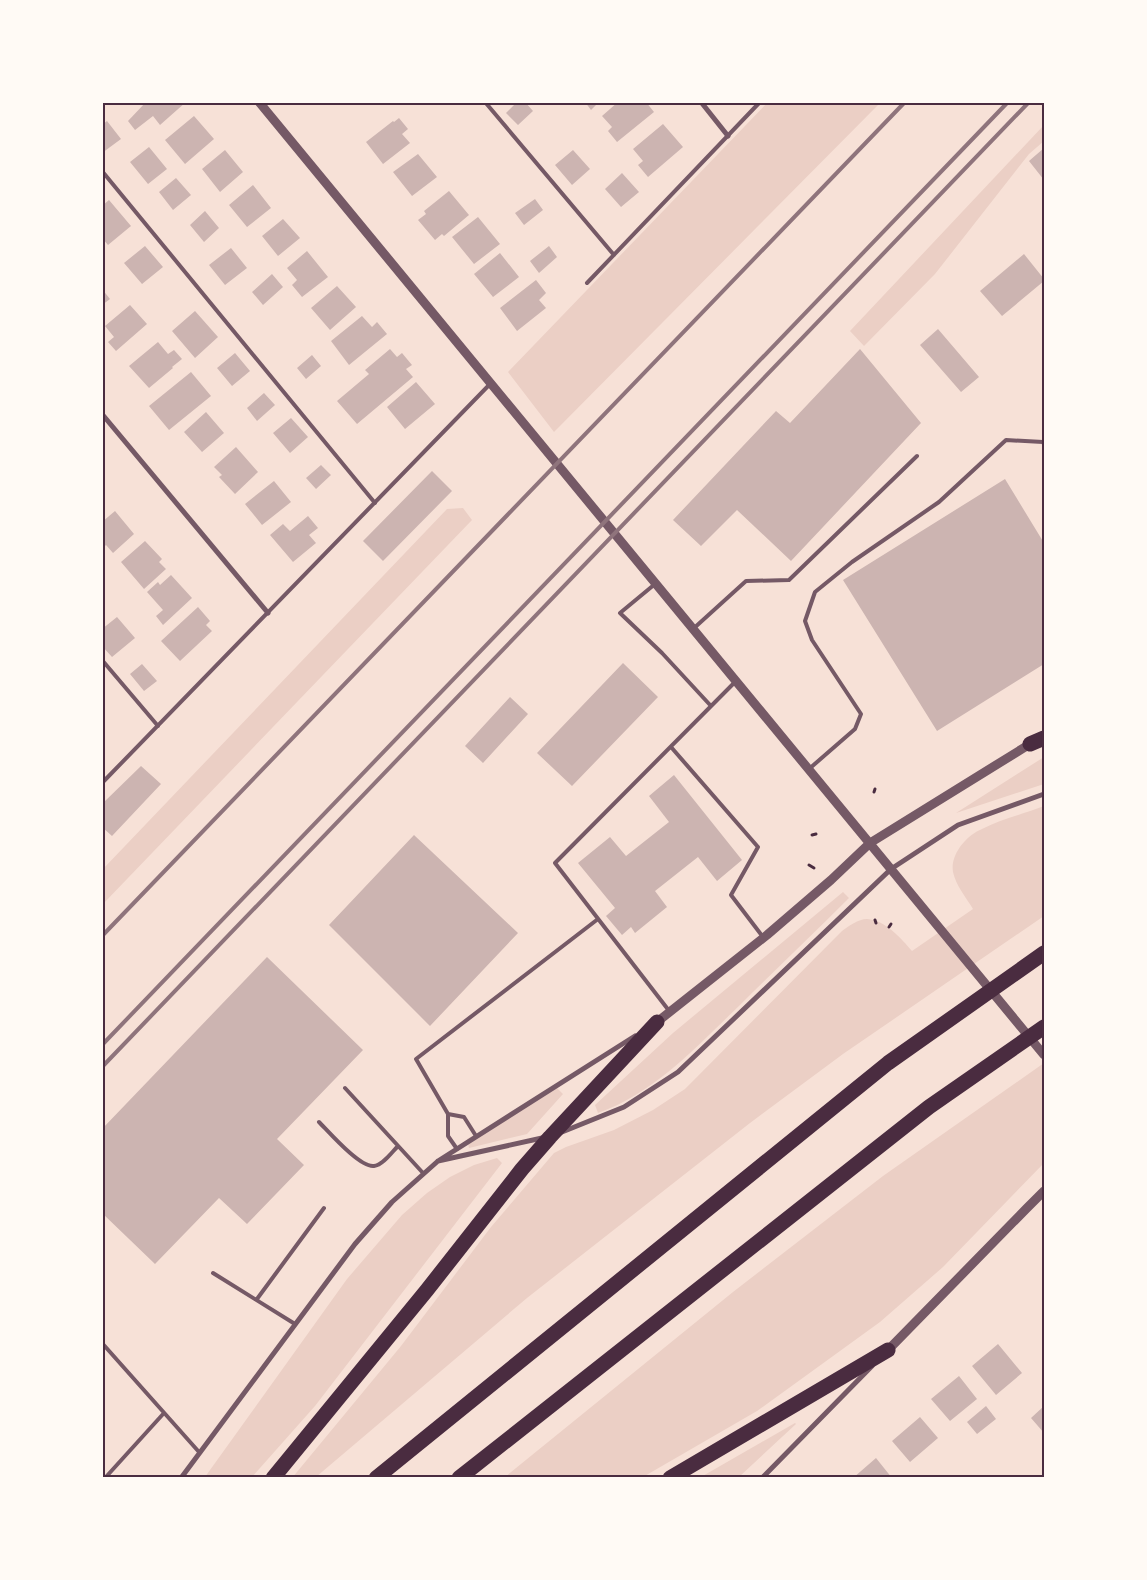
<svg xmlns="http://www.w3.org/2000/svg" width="1147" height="1580" viewBox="0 0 1147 1580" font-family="'DM Sans',sans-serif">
<rect width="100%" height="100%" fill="#f7e1d7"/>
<path fill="#ebcfc5" d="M768,102l112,1 -326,329 -46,-60z
M1044,125v16l-15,13 -94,120 -71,72 -14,-15z
M463,508l9,12 -369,384v-35l344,-360z
M1044,757v27l-88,29z
M1044,806v110l-201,138 -93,69 -223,175 -211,179 -24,1 109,-132 90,-119 63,-74 12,-6 48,-17 39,-20 32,-21 157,-158c7,-5 16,-12 25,-12 18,1 34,19 45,32l61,-42c-7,-12 -17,-23 -20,-37 -3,-18 14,-37 29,-43 19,-10 42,-15 62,-23z
M843,892l6,6c-36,36 -73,71 -109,107 -43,41 -85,88 -142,108l-3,-8 78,-72z
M1044,1063v100l-101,104 -63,55 -123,89 -114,66h-138l228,-185 150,-116z
M557,1088l6,6 -36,40 -58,14 -2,-9z
M497,1158l5,5 -187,243 -63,71h-47l142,-198 55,-64 25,-22 23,-16 24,-12z
M795,1423l1,1 -57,53h-38z"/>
<path fill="#ccb4b1" d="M146,102h40l-26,23 -7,-9 -18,14 -7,-9z
M517,102h8l8,9 -15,14 -12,-12z
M585,102h14l-8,8z
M618,102h28l8,10 -37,30 -9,-11 4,-4 -10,-11z
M194,116l20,23 -29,25 -20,-24z
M399,118l9,11 -6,5 8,9 -27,21 -17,-22 27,-21 1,1z
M107,121l14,18 -19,14v-28z
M663,124l20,23 -35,30 -10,-12 5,-4 -10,-12z
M149,147l18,22 -19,15 -18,-22z
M1044,148v32l-15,-19z
M225,150l18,22 -23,20 -18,-23z
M573,150l17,19 -18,16 -17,-20z
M418,154l19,23 -25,19 -19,-24z
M622,173l17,19 -18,15 -16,-18z
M176,178l15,17 -18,15 -14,-18z
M253,185l18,23 -24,19 -18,-22z
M449,191l20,24 -25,21 -2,-2 -7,6 -17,-20 8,-6 -2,-3z
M535,199l8,11 -19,15 -9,-12z
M109,200l22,26 -23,19 -6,-7v-32z
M205,211l14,17 -15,14 -14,-17z
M478,217l22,27 -26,20 -22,-27z
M283,219l17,19 -22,18 -16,-20z
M145,246l18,21 -21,17 -18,-21z
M549,246l8,11 -18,16 -9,-12z
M231,248l16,20 -22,17 -16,-20z
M307,251l21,26 -26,20 -10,-12 5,-5 -10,-12z
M500,253l19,24 -26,20 -19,-23z
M1024,254l20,25v2l-42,35 -22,-25z
M272,274l11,13 -20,18 -11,-13z
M536,280l10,13 -7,7 7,8 -29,23 -17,-23z
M337,286l19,21 -26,23 -19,-22z
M102,289l8,10 -8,6z
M130,305l17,19 -31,27 -8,-9 6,-5 -9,-11z
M195,311l23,26 -23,21 -23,-27z
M362,316l10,11 5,-5 10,12 -38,31 -18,-24z
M938,329l41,48 -18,15 -41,-47z
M158,342l10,12 6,-4 8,9 -10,8 1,1 -24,20 -20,-22z
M390,349l7,8 5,-4 10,12 -6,4 7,8 -56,47 -20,-23 32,-27 -4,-4z
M860,349l61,74 -130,138 -54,-51 -36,36 -28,-26 103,-109 14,12z
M235,353l15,18 -18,15 -15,-18z
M312,355l9,11 -15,13 -9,-11z
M191,372l20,24 -42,34 -20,-24z
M416,382l19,22 -30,25 -18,-22z
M264,393l11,12 -18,16 -10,-13z
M206,412l18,21 -22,19 -18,-20z
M291,418l17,19 -18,16 -17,-20z
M236,447l22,25 -23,22 -16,-17 3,-2 -8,-8z
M321,465l10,10 -15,14 -10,-11z
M432,471l20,20 -69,70 -20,-20z
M1005,479l39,64v121l-107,67 -94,-151z
M274,481l17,21 -29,23 -17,-21z
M115,511l19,23 -21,19 -7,-8 -4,4v-27z
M308,516l10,12 -9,7 7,8 -23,19 -23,-27 13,-11 7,7z
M145,541l17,18 -3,3 7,7 -22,20 -23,-27z
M171,575l21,23 -29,27 -7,-9 7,-6 -16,-18 11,-10 2,3z
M198,607l12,14 -4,4 6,6 -32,30 -19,-20z
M117,617l18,21 -23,19 -10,-11v-17z
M623,663l35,34 -86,89 -35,-33z
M142,664l15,17 -13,10 -14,-17z
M510,697l18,17 -45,49 -18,-17z
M141,766l20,18 -49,52 -10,-9v-23z
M674,775l68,85 -25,21 -19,-24 -43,34 12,16 -32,26 -4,-6 -9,8 -16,-19 9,-8 -37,-45 32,-26 16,19 43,-34 -20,-26z
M414,835l104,98 -88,93 -101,-101z
M267,957l96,93 -86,89 27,26 -57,59 -28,-26 -64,66 -53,-51v-84z
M998,1344l24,29 -26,22 -24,-29z
M959,1376l18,23 -27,22 -19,-22z
M986,1406l10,13 -19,15 -10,-12z
M1044,1406v27l-13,-15z
M920,1417l18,21 -28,24 -18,-21z
M876,1458l16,20h-39z"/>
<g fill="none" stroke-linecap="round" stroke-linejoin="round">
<path stroke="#4a2c40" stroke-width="3" d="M874,792l1,-3
M812,835l4,-1
M809,865l5,3
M875,920l1,3
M889,927l2,-3"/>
<path stroke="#755966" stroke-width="4" d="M485,102l129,153
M102,171l273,332
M587,283l173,-181
M655,584l-35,29 42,40 49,53
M693,629l53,-48 43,-1 128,-124
M102,660l56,66
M671,747l87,100 -27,48 32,42
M809,769l46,-40 6,-15 -49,-74 -7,-19 10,-29 37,-30 87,-60 67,-62 37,2 1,2
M102,783l389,-400
M670,1012l-115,-149 181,-182
M345,1088l78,85
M448,1114l-32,-55 182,-140
M319,1122c10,10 41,46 55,44 9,-1 18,-14 24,-20
M457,1149l-9,-13v-22l16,3 12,19
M213,1273l82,51
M257,1299l67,-91
M102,1343l97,109
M105,1478l59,-65"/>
<path stroke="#755966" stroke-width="5" d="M701,102l27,34
M102,414l166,199
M562,1132l62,-25 54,-35 213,-203 67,-44 86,-31
M438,1161l104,-23
M181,1478l174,-234 37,-42 46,-41 197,-125
M762,1478l110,-112"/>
<path stroke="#755966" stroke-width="9" d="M259,102l785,953
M657,1022l110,-87 64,-55 39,-37 160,-99
M888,1350l138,-141 18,-18"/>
<path stroke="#4a2c40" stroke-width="15" d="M1030,744l14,-6
M273,1478l154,-188 95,-121 28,-32 107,-115
M376,1478l512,-415 156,-110
M459,1478l470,-371 115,-80
M670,1478l218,-128"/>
<path stroke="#8f747c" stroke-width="4" d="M102,936l803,-834
M102,1045l906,-943
M102,1067l927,-965"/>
</g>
<rect width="1147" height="1580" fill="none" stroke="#fffaf5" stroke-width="208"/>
<rect x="104" y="104" width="939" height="1372" fill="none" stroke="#4a2c40" stroke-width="2"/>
</svg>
